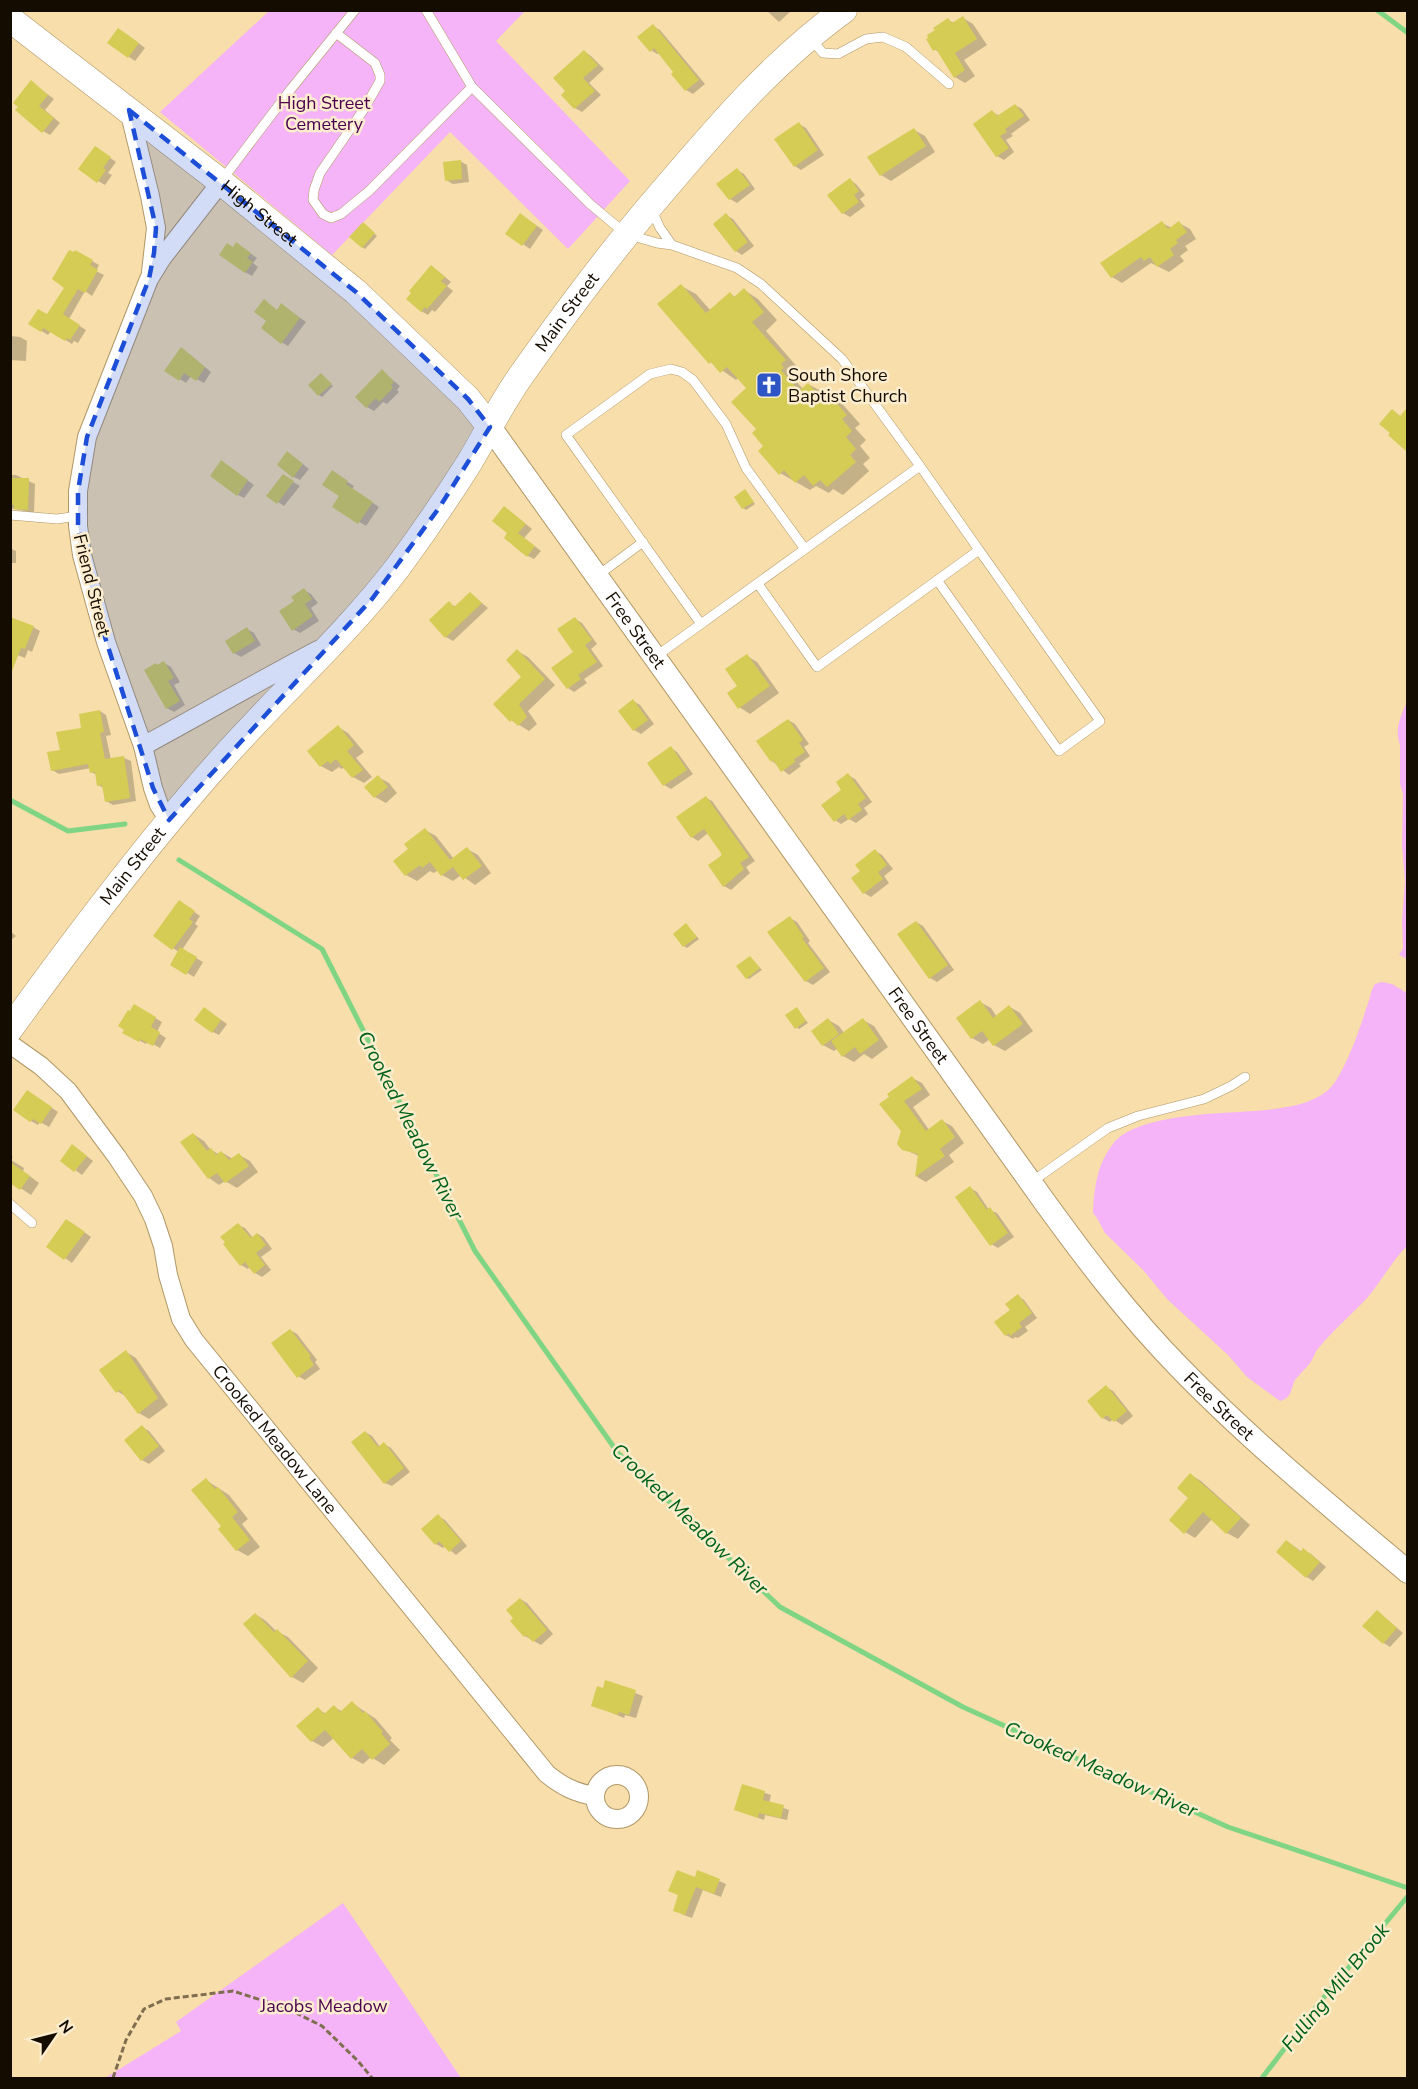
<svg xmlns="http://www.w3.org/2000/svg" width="1418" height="2089" viewBox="0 0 1418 2089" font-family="'Nunito Sans',sans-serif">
<rect width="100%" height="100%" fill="#f7deaa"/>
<path fill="#f5b4f8" d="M269,11h256l-29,30 134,140 -62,68 -118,-117 -118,123 -172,-143z
M1407,702l1,257h-1l-8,-4 4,-7 -1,-27 3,-40 -3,-36 1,-51 -3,-10v-40c-6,-14 1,-29 7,-42z
M1382,982l10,2 15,9v253c-15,15 -25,34 -39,51 -17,18 -36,34 -51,53 -3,4 -4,9 -7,13 -4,6 -11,11 -15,17 -5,10 -2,17 -15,21l-33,-24 -19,-22 -61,-56 -24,-29 -38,-37 -8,-15 -4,-5c1,-24 4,-49 20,-69 24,-32 115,-30 153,-34 22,-3 43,-5 61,-19 15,-11 33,-62 39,-82 4,-9 4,-17 9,-25z
M343,1903l118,175h-356l76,-47 -5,-9z"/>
<path fill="#0003" d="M766,10h26l-13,12z
M963,18l10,6 14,21 -23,15 11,16 -10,7 -10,-6 -15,-24 -6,-4 14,-29 6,3z
M653,26l7,4 45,54 -12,10 -7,-4 -11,-18 -15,-19 -3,1 -6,-4z
M125,33l20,15 -10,13 -26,-18z
M585,52l6,4 13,13 -15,14 12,12 -19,17 -7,-4 -12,-13z
M31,82l23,17 -9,11 15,13 -10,12 -7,-4z
M1015,105l7,4 8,11 -19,14 2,2 -7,4 8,12 -10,8 -7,-4 -5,-44 8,4z
M799,124l7,4 18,27 -23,15 -6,-4z
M914,130l11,6 10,16 -44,29 -10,-6z
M102,152l14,10 -8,11 4,2 -7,10 -7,-4z
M460,161l7,4 2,17 -16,2 -7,-4z
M737,170l7,4 11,15 -18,14 -7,-4z
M850,180l6,4 9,11 -5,4 5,7 -15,11 -7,-4z
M726,215l7,4 21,27 -12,9 -6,-4z
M527,219l16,11 -13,19 -23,-16z
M1162,223l10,5 7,-5 11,6 6,10 -11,7 3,4 -8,6 4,5 -15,11 -18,-9 -29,20 -10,-6z
M366,226l11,10 -12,13 -3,-2z
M243,248l14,10 -4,5 5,4 -6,9 -7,-4 -12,-23z
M76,252l23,13 -3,6 8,4 -12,21 -7,-5 -16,28 17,11 -8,13 -4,-2 -2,3 -21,-13 -3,4 -18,-11 18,-8 18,-28z
M438,271l13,11 -4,4 6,5 -18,21 -3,-2 -4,5 -7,-4z
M681,286l15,8 15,17 19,-17 6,3 8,-7 14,9 19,21 -11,11 33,38 -5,4 3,4 -3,2 9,10 5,-5 13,7 2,-2 14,9 23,26 -5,4 11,12 -6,6 10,12 -7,6 6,7 -26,24 -10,-6 -4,4 -13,-7 -6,4 -30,-17 -22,-44 -10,-41 -9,-11 -3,3 -26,-18z
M282,305l24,17 -18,24 -7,-4z
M10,336l10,1 7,4 -1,20 -16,-1z
M188,353l23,19 -7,11 -13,-7 -5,7 -19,-12z
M382,371l18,15 -3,4 2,2 -12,12 -4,-2 -9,9 -7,-4z
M321,374l12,12 -11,11 -3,-2z
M1408,410v40l-18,-15 2,-24 10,6z
M294,457l15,12 -9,11 -6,-3z
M228,466l26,19 -10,13 -6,-3z
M332,472l22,14 -2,3 27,18 -13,19 -32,-20 7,-10z
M10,475h6l19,9 -1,29 -24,-5z
M283,476l17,10 -16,20 -6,-4z
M745,491l10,13 -9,6 -3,-2z
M511,512l21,17 -8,9 17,13 -7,8 -6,-3 -19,-23z
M10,548l6,3v12h-6z
M304,590l7,4 7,9 -7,5 8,13 -19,12 -7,-4 3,-28z
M471,594l17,14 -35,33 -7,-4 -15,-16 18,-18 7,4z
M575,619l7,4 15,21 -6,5 12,17 -19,13 3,4 -13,9 -6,-4 7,-36z
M33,627l7,4 -8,21 -4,-2 -3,8 -15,-6z
M247,629l7,4 7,12 -20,12 -7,-4z
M517,651l11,6 27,28 -27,26 9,13 -8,7 -18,-11 12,-43z
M747,656l10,6 22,31 -29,21 -11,-7z
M164,663l7,4 9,15 -6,3 11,20 -11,7 -7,-4z
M633,701l7,4 14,19 -13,10 -7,-4z
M100,711l6,4 5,20 -5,1 5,24 13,-2 7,3 5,40 -23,4 -7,-4 -2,-13 -6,-3 -1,-10 -6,-3v-4l-32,6 -7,-4 10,-19z
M788,720l7,4 14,20 -5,3 6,9 -11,8 2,2 -12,9 -17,-14z
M338,727l10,6 16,19 -8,6 16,19 -8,6 -11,-6 -8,-11 -3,3 -3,-2 -7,5 -11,-6 -12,-15z
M671,748l6,4 16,22 -22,15 -7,-4 -15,-22z
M848,775l7,4 17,23 -8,6 4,6 -12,9 -7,-4 -8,5 -6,-4z
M378,777l11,6 8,10 -11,10 -11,-6z
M706,798l6,3 43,60 -9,6 4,6 -19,17 -7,-4 -2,-34 -14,-19 -10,8 -6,-4z
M425,830l11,6 18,23 13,-10 11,6 13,18 -16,12 -14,-10 -8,6 -11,-6 -4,-5 -4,3 -4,-2 -13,10 -11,-6z
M875,851l7,4 11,14 -9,7 5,7 -18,14 -7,-4 -2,-21z
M186,906l14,10 -5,8 3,2 -16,24 21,12 -9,15 -22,-13 7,-12 -6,-4z
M790,918l7,4 13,19 -2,2 22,29 -17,13 -7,-4 -36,-48z
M916,922l7,4 31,44 -17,12 -7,-4z
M686,925l13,14 -12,9 -3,-2z
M10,931l6,5 -6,5z
M751,958l11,12 -13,9 -2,-1z
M980,1002l11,6 6,9 13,-10 10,6 13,18 -28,20 -11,-6 -4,-6 -7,5 -11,-6 -14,-20z
M134,1006l28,16 -5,10 9,6 -6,10 -12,-7 -2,3 -22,-12z
M797,1009l11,14 -9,6 -3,-2z
M211,1013l16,11 -8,11 -6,-3z
M828,1020l11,6 5,7 19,-13 11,6 14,21 -16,12 -8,-5 -10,8 -11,-6 -5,-8 -4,3 -11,-6z
M912,1078l10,5 8,12 -17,12 16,23 13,-9 10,5 12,17 -15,12 5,7 -28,20 -9,-5 2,-21 -16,-7 -1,-18 -21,-27z
M34,1096l24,16 -9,15 -9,-5 -2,3 -7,-4z
M193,1134l11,7 6,8 8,5 3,-2 12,7 6,-4 11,6 8,11 -21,16 -12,-7 -6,4 -10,-7z
M79,1150l14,11 -11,14 -20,-15z
M10,1155l3,2 -2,3 13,8 -1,3 16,12 -8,12 -18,-12 -3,3z
M970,1188l7,4 12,18 8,3 17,24 -16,11 -7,-4z
M73,1224l18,13 -19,26 -24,-17z
M238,1225l7,3 8,10 5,-4 6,4 8,11 -11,8 10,13 -9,7 -7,-4 -5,-7 -2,3 -7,-4z
M1018,1296l6,4 13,18 -12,9 3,4 -10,7 -3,-1 -2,2 -7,-4z
M290,1330l7,4 20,26 -2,2 5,7 -15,11 -7,-4z
M126,1352l10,6 32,47 -19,14 -10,-6 -12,-16 -10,-6z
M1106,1387l7,4 20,25 -11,9 -9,-6 -3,3 -7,-4z
M142,1427l7,4 16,20 -16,13 -7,-4z
M365,1432l7,4 8,11 4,-3 7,4 19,24 -18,14 -7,-3z
M1191,1475l10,6 49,44 -12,14 -11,-6 -15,-14 -17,19 -10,-6 5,-34z
M206,1480l23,15 19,24 -6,5 18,23 -12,9 -11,-6 -17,-21 3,-2z
M438,1516l7,4 22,26 -11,9 -11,-9 -2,2 -7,-4z
M1287,1541l15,11 2,-2 7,4 15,13 -13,14 -6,-4z
M520,1599l7,4 26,31 -12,11 -16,-9z
M1377,1611l26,22 -13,14 -6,-4z
M255,1614l11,7 10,10 12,6 30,31 -15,15 -11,-6z
M606,1682l37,14 -7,22 -11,-3 -1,3 -31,-13 11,-15z
M352,1703l24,16 16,19 -2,2 10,10 -16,15 -13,-8 -8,7 -11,-6 -18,-20 -11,9 -11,-6 -14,-15 20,-17 8,5 8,-7 9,5z
M743,1786l28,9 -2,8 20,7 -2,10 -22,-5 -1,5 -28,-10z
M698,1872l28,12 -5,13 -18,-7 -11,28 -11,-4z"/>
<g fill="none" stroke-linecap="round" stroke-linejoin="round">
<path stroke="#7fd584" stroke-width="5" d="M1377,10l31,23
M10,800l58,31 57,-7
M179,860l143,89 153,302 143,202 162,154 183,100 265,120 180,61
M1262,2078l58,-76 88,-106"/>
</g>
<path fill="#d4cc54" d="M963,16l14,23 -22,14 10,17 -11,8 -18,-29 -3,2 -7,-12 2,-1 -1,-3 8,-5 -2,-2 15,-10 4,5z
M653,24l46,56 -14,11 -14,-17 2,-2 -19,-24 -4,4 -13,-15z
M118,28l21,15 -11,15 -21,-15z
M584,50l14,15 -15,13 12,13 -21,18 -13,-14 4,-4 -12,-13z
M31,80l17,15 -9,11 15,12 -12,15 -27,-23 3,-3 -5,-4z
M1015,104l9,12 -19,13 2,3 -7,4 9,12 -13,9 -23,-33 19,-14 5,6z
M799,122l19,28 -24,17 -20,-28z
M914,128l12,18 -46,30 -13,-19z
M95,146l16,11 -8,11 3,2 -9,13 -19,-14z
M461,160l1,19 -17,2 -2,-19z
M737,168l13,17 -21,15 -13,-16z
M850,178l9,13 -5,4 5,7 -17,12 -15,-19z
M520,213l17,13 -15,20 -17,-12z
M726,213l22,29 -13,10 -22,-28z
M1162,221l6,8 11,-8 8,11 -11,8 2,3 -8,6 4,6 -17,12 -7,-10 -6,4 -3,-4 -30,21 -11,-15z
M363,222l12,11 -13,15 -13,-11z
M236,242l15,11 -4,5 6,4 -8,11 -26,-18 8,-12 6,4z
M69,250l5,2 1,-2 18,10 -3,5 8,5 -13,23 -7,-4 -15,25 17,11 -10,15 -3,-2 -2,3 -22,-13 -2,4 -13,-8 10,-15 9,5 17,-26 -12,-9z
M431,265l14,12 -4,4 6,5 -20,23 -2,-2 -4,5 -15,-13 5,-6 -2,-2z
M681,284l25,29 24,-21 4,5 10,-9 20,24 -12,10 34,38 -5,4 3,4 -3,2 18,21 9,-8 9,10 6,-5 24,27 -5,4 10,12 -6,6 10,12 -6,6 6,7 -29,25 -7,-7 -7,6 -9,-11 -9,8 -11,-13 -5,5 -21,-24 5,-5 -11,-13 4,-4 -25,-27 15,-14 -19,-21 -7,6 -9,-11 -2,2 -52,-60z
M264,299l13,11 4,-7 19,15 -19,26 -20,-16 5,-7 -12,-9z
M181,347l24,20 -9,14 -12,-8 -5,8 -15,-10z
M382,369l12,13 -3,3 2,3 -14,14 -3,-4 -10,10 -11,-11z
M321,373l11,11 -14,12 -10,-11z
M1407,408v44l-19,-17 2,-2 -11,-9 13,-15 8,7z
M287,451l16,13 -10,14 -16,-13z
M221,460l27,20 -11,16 -27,-20z
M332,470l16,11 -2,3 27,18 -15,22 -26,-17 7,-11 -17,-11z
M283,474l11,7 -17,23 -11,-8z
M10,478h19l-1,32 -14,-1v-4h-4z
M745,489l9,13 -12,7 -8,-12z
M504,506l22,18 -8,9 17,13 -8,11 -23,-19 3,-5 -15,-12z
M304,588l8,11 -7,5 8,12 -21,15 -13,-20 15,-10 -3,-4z
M470,592l12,11 -37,35 -16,-18 20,-19 5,6z
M10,617l24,9 -9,23 -4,-1 -9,23h-2z
M575,617l17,23 -7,5 12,17 -19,13 3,4 -14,10 -16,-21 22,-16 -16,-23z
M247,627l8,14 -22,13 -8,-13z
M517,649l28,30 -26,25 8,13 -9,9 -6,-6 -2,2 -17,-18 28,-27 -15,-17z
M747,654l23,32 -32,23 -11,-16 10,-7 -12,-17z
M164,661l10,17 -6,3 12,20 -14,8 -22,-39 12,-7 1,2z
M633,699l15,21 -15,11 -15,-20z
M100,710l4,22 -4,1 5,26 19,-3 6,42 -25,4 -3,-17 -5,1 -2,-14 -5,1 -2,-9 -37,7 -4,-19 13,-2 -4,-18 25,-4 -2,-14z
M788,719l15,21 -4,3 6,9 -11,7 1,3 -14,10 -8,-12 -2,2 -15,-21z
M338,725l16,20 -7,6 16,19 -11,8 -16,-19 -6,5 -2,-3 -8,6 -13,-16z
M671,746l16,24 -24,16 -16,-23z
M848,773l18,25 -8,6 4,6 -14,10 -4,-6 -10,8 -13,-17 20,-15 -5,-8z
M378,775l10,12 -14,11 -10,-11z
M706,796l43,61 -9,6 4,6 -21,18 -15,-22 13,-9v-3l-17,-24 -13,9 -15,-21z
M425,828l25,32 17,-13 15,19 -19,14 -10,-13 -12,9 -11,-14 -8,6 -2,-3 -15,11 -12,-15 15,-12 -4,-5z
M875,849l12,16 -9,7 5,7 -20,15 -12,-16 9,-7 -5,-6z
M179,900l16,11 -6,8 4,3 -21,28 -19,-14z
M790,916l14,21 -2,1 22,30 -19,14 -38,-50z
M916,921l32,44 -19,14 -32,-45z
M686,923l11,14 -14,10 -10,-13z
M180,947l17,10 -11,18 -16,-10z
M750,956l10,12 -14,11 -10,-13z
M980,1000l13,18 16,-13 14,19 -30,22 -11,-15 -11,8 -15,-21z
M134,1004l22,13 -5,10 9,5 -7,14 -13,-7 -1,3 -17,-9 2,-3 -6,-4 10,-16 2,1z
M204,1007l17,13 -9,13 -18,-13z
M797,1007l9,14 -11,8 -10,-14z
M828,1018l11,16 -17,12 -11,-15z
M863,1018l16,22 -19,14 -5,-7 -13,10 -11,-16z
M912,1076l10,13 -18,12 22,30 16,-12 13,18 -15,12 5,7 -30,21 3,-23 -16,-4 -5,-6 4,-13 -22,-27 10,-7 -2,-3z
M27,1090l25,17 -11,17 -8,-5 -3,3 -17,-12z
M193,1133l14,18 4,-3 5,7 5,-4 8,9 10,-7 10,13 -24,17 -8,-10 -9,6 -28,-37z
M72,1144l15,12 -13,16 -14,-11z
M10,1162l20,14 -10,14 -10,-7z
M970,1186l17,24 3,-3 18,26 -18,13 -35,-49z
M66,1219l19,13 -21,28 -18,-13z
M238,1223l13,15 6,-5 9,12 -10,8 9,12 -11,9 -9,-12 -5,4 -17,-22 2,-2 -5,-5z
M1018,1294l14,19 -13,10 3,4 -12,9 -1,-3 -4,3 -11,-14 16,-12 -5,-6z
M290,1329l21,27 -2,1 5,8 -17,13 -26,-35z
M126,1350l32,48 -20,16 -18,-24 -4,3 -17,-23z
M1106,1385l21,26 -13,11 -7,-7 -5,4 -15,-18z
M142,1425l17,21 -18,15 -17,-21z
M365,1431l13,16 6,-5 20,26 -20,16 -33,-42z
M1190,1473l51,45 -15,16 -23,-22 -19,22 -15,-14 19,-22 -11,-10z
M206,1478l9,11 3,-2 20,25 -6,5 18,23 -14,11 -18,-22 3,-3 -30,-36z
M438,1514l23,27 -12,11 -10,-11 -4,4 -14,-16z
M1286,1540l15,12 2,-4 17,14 -14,16 -30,-26z
M520,1598l27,32 -14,12 -7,-7 -2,2 -14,-16 3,-3 -7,-8z
M1377,1610l20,18 -14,16 -21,-18z
M255,1613l19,19 3,-3 31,32 -17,17 -48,-54z
M605,1680l31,10 -7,25 -10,-3 -1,3 -27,-9 6,-20 6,2z
M352,1701l11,12 2,-2 18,21 -2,1 9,11 -18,16 -10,-11 -11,10 -26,-29 -14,12 -15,-16 22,-19 6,7 10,-9 6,7z
M742,1784l23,7 -2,9 21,5 -3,13 -22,-5 -1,5 -24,-8z
M677,1870l18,7 2,-7 23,9 -6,15 -18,-7 -11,28 -12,-4 5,-16 -10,-4z"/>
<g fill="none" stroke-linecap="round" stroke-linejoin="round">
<defs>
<path id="service" d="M426,10l46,77 118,117 36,30 31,9 15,2 -12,-17 -8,-18
M336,33l39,30 5,12v6l-16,28 -44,64 -6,17 -1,10 10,14 8,4 10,-4 28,-23 103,-104
M811,39l12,14 15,1 28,-15 17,-2 23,10 43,37
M222,180l69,-91 64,-79
M672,245l65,23 24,16 81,75 78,107 -115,83 -59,-81 -20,-44 -33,-44 -11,-8 -11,-3 -21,5 -84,61 135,189 104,-75
M10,515l47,4 21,-3
M597,576l46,-34
M937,580l122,171 41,-30 -121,-171
M758,584l59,83 162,-117 -59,-84
M655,657l46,-33
M1030,1183l78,-55 30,-12 66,-17 27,-13 14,-9
M10,1204l22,19"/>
<g id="minor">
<path d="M129,110l21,86 6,32 -5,44"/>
<path d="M143,746c59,-32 116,-65 175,-96"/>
<path d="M169,820l-10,-15 -6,-17 -10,-42 -37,-104 -24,-87 -4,-29v-35l9,-54 62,-158 13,-21 59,-76"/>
<path id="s1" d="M10,1044l31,22 27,25 49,66 26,39 11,23 9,27 5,29 13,44 13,21 353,434c15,12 28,19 48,22"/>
<circle cx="617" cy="1797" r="22"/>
</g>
<g id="tertiary">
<path id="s2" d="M490,427l554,774c42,58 85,115 136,167 71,73 150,138 228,204"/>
</g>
<g id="secondary">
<path id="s3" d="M10,19l211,163 135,110 112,107 22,28"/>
<path id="s4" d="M10,1029c65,-90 131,-178 204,-261 60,-69 129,-129 184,-201 25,-34 49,-69 71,-104 17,-28 32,-59 51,-86 43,-61 88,-122 137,-179 58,-68 114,-135 187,-188"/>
</g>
</defs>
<use href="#service" stroke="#b09867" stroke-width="10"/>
<use href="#minor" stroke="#b09867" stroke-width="20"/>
<use href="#tertiary" stroke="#b09867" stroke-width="24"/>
<use href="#secondary" stroke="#b09867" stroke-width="27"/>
<path stroke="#7f6e4f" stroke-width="3" stroke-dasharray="6 3" stroke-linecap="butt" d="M113,2078l13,-38 18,-31 22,-10 67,-8 53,17 36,18 36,35 14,17"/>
<use href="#service" stroke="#fff" stroke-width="9"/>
<use href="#minor" stroke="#fff" stroke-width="18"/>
<use href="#tertiary" stroke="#fff" stroke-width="22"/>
<use href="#secondary" stroke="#fff" stroke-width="26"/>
</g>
<path fill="#1d4ed8" fill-opacity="0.2" stroke="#1d4ed8" stroke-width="4.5" stroke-dasharray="12 8" stroke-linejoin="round" d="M129,110l227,182 112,107 22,28 -51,81 -67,91 -203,221 -16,-32 -63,-198 -12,-64v-35l9,-54 62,-158 5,-26 2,-25z"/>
<defs>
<symbol id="church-square" viewBox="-11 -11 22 22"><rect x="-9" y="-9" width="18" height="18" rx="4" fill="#2d55c5" stroke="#fcedce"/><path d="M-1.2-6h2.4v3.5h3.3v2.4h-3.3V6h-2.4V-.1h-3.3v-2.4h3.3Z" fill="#fff"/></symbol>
</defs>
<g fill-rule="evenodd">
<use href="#church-square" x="754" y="370" width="30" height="30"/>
</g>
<g text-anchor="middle" stroke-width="5" stroke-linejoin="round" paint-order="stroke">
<g font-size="18" fill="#4b0150" stroke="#fcedce">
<text x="324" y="109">High Street<tspan x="324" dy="21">Cemetery</tspan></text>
<text x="324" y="2012">Jacobs Meadow</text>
</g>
<g font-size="18" fill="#150c00" stroke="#fcedce">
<text dy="6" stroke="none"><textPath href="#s3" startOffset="316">High Street</textPath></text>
<text dy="6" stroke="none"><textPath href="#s4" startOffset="910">Main Street</textPath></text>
<text transform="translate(92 585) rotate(76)" y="6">Friend Street</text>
<text dy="6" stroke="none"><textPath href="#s2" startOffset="250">Free Street</textPath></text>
<text dy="6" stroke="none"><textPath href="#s4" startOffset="204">Main Street</textPath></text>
<text dy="6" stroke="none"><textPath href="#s2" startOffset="736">Free Street</textPath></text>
<text dy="6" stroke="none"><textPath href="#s2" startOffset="1222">Free Street</textPath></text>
<text dy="6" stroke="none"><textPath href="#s1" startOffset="486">Crooked Meadow Lane</textPath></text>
</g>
<g font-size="18" fill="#150c00" stroke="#fcedce" text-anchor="start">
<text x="788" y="381">South Shore<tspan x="788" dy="21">Baptist Church</tspan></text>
</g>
<g font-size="20" font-style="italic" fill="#006217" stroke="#fcedce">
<text transform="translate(411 1125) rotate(63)" y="7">Crooked Meadow River</text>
<text transform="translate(690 1519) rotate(44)" y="7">Crooked Meadow River</text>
<text transform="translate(1101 1769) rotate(24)" y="7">Crooked Meadow River</text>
<text transform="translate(1335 1987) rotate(-51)" y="7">Fulling Mill Brook</text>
</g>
</g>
<rect width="1418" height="2089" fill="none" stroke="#150c00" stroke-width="24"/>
<g transform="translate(54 2035) rotate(55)" stroke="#fcedce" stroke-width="4.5" paint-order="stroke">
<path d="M0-4.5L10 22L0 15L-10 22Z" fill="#150c00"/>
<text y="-9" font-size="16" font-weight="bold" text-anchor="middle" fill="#150c00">N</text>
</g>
</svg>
